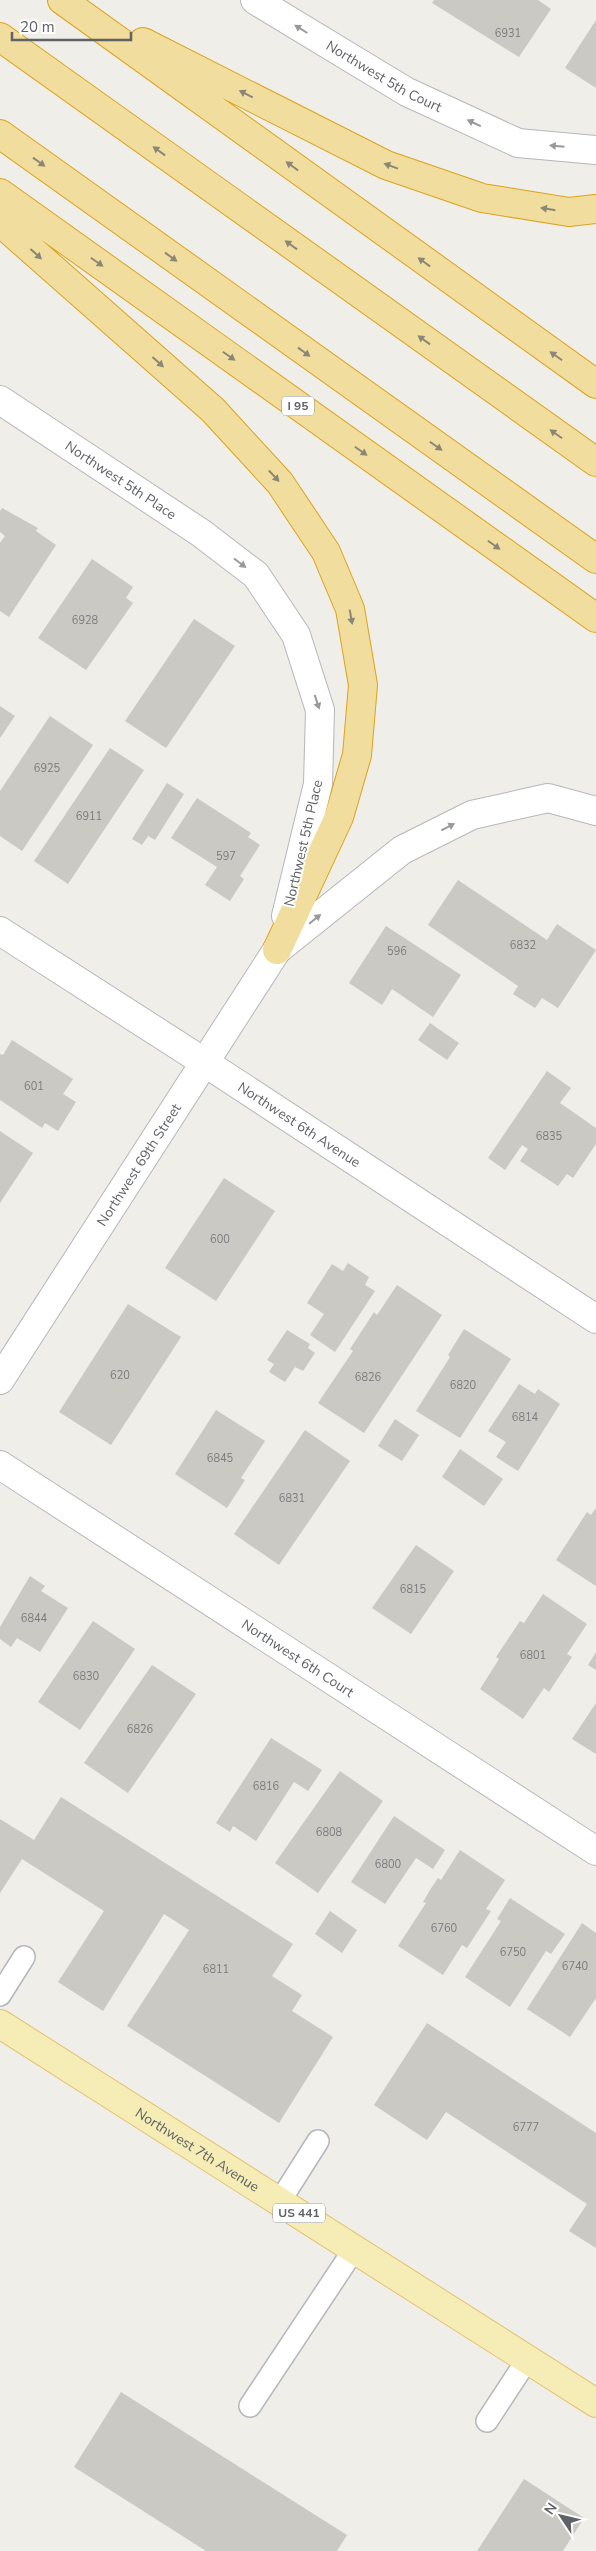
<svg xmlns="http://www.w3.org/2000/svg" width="596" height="2551" viewBox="0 0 596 2551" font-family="'Nunito Sans',sans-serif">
<rect width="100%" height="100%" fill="#efeee8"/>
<path fill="#cbc9c4" d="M434,0h104l13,9 -32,48 -87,-54z
M596,20v68l-31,-20z
M2,508l36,20 -2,3 20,14 -47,72 -9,-6v-68l5,-7 -5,-4v-21z
M92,559l41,28 -7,11 7,5 -47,67 -48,-32z
M194,619l41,27 -69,102 -41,-27z
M0,706l15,10 -15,22z
M50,716l43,29 -71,106 -22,-15v-45z
M110,748l34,22 -76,114 -34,-23z
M167,783l17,11 -29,46 -7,-4 -6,9 -10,-6z
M197,798l54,35 -3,4 12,8 -20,31 4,3 -14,22 -25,-16 12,-18 -46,-29z
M458,880l89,60 10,-16 39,26 -38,58 -16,-10 -7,10 -22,-14 5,-8 -90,-61z
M386,926l75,49 -28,42 -41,-28 -10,16 -33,-22z
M430,1023l29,20 -12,17 -29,-20z
M12,1040l61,39 -10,15 13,8 -18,29 -13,-8 -3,5 -42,-28v-46l3,1z
M547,1071l24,17 -11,15 36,25v16l-23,34 -6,-4 -9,12 -38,-25 8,-12 -6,-4 -17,25 -17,-12z
M0,1131l33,22 -33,50z
M224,1178l51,33 -59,90 -51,-33z
M348,1263l21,14 -4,8 10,6 -40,61 -25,-17 14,-21 -17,-11 25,-39 11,7z
M397,1285l45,30 -78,118 -46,-30 35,-52 -3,-2 24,-37 3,3z
M128,1304l53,33 -70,108 -52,-33z
M464,1329l47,30 -51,79 -44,-27 34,-54 -2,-2z
M287,1330l23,14 -2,4 7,5 -12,18 -8,-4 -10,15 -16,-10 5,-8 -7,-4z
M519,1384l16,10 3,-5 22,15 -42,67 -22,-14 10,-15 -18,-11z
M216,1410l49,31 -24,37 4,2 -18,28 -52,-34z
M395,1419l24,16 -17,26 -24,-15z
M305,1430l45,31 -71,104 -45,-31z
M460,1449l43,30 -19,27 -42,-29z
M596,1508v78l-40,-26 31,-48 4,3z
M416,1545l38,26 -43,63 -39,-26z
M30,1576l15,10 -4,5 27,17 -28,44 -23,-14 -6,9 -11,-8v-12z
M543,1594l44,30 -20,30 5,3 -23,35 -5,-4 -21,31 -43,-30 19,-30 -3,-2 24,-36 4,2z
M93,1621l42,28 -55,81 -42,-28z
M596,1652v18l-8,-5z
M152,1665l44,29 -68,99 -44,-30z
M596,1703v51l-24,-15z
M271,1738l51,32 -14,21 -14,-9 -38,59 -23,-15 -3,6 -14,-9z
M340,1771l43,30 -65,92 -43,-30z
M61,1797l232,147 -21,32 30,19 -10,16 41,26 -54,86 -152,-97 62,-96 -25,-16 -61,97 -45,-29 46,-71 -82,-52 -22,34v-74l34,21z
M394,1816l51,34 -12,19 -17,-11 -31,46 -34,-22z
M460,1850l45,30 -19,29 5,2 -24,37 -5,-3 -19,30 -45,-29 28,-43 -3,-1 7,-12 8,-12 3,2z
M510,1898l55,36 -14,20 -5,-3 -36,56 -45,-30 36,-56 -4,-2z
M330,1911l27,19 -15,23 -27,-19z
M582,1923l14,10v65l-26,39 -43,-28z
M427,2023l169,110v115l-27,-17 18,-27 -141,-92 -19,28 -53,-35z
M121,2392l226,143 -10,16h-131l-132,-84z
M524,2479l60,39 -21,33h-86z"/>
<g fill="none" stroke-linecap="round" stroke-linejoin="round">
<defs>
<path id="service" d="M0,1995l24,-38
M280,2201l38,-60
M250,2406l105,-158
M487,2421l40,-61"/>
<g id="minor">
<path id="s1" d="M255,0l152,92 111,51 78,7"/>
<path id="s2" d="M0,400l201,133 55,42 40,60 24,75 -2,74 -32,132"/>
<path d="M277,950l125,-100 70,-35 76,-17 48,13"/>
<path id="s3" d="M204,1062l392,257"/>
<path id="s4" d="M0,1465l596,386"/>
</g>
<g id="tertiary">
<path d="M0,931l204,131"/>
<path id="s5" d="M0,1380l277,-430"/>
</g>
<g id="primary">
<path id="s6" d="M0,2024l596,379"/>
</g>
<path id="motorway" d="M62,0l534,384
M0,37l596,425
M143,42l243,123 96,33 87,14 27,-3
M0,134l596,425
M0,193l596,425
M0,222l213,188 67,73 46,69 24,57 13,76 -6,70 -18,62 -62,133"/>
</defs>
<use href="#service" stroke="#b5b7bb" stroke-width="24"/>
<use href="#minor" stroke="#b5b7bb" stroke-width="30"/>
<use href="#tertiary" stroke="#b5b7bb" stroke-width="30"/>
<use href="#primary" stroke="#e2c36f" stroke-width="30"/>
<use href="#motorway" stroke="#dca31b" stroke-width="30"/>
<use href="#service" stroke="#fff" stroke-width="21"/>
<use href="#minor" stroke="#fff" stroke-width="28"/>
<use href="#tertiary" stroke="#fff" stroke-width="28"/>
<use href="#primary" stroke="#f6edb6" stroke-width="28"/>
<use href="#motorway" stroke="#f1dd9d" stroke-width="28"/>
</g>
<defs><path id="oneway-solid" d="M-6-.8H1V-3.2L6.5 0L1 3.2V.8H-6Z" transform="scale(1.25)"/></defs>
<g fill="#97999c">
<use href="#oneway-solid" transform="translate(301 29) rotate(-148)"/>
<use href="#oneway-solid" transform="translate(474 123) rotate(-155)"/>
<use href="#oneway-solid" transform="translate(557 146) rotate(-175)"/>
<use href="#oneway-solid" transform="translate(240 563) rotate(37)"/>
<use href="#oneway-solid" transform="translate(317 702) rotate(72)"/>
<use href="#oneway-solid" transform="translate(448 827) rotate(-27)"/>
<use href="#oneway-solid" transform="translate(315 919) rotate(-39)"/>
</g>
<g fill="#8b8776">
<use href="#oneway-solid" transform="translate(246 94) rotate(-153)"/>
<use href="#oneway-solid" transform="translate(159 151) rotate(-144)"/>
<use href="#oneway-solid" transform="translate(39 162) rotate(36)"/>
<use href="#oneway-solid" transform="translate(292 166) rotate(-144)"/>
<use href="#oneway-solid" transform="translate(391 166) rotate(-160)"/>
<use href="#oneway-solid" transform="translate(548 209) rotate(-171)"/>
<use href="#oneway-solid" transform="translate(291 245) rotate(-144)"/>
<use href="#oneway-solid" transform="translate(36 254) rotate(42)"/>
<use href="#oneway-solid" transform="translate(171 257) rotate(36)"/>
<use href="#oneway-solid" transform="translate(97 262) rotate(35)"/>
<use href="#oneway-solid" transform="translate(424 262) rotate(-144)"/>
<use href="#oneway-solid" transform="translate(424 340) rotate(-144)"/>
<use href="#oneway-solid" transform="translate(304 352) rotate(36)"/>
<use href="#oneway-solid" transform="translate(229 356) rotate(35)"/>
<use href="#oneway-solid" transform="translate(556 356) rotate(-145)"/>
<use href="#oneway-solid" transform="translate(158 362) rotate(42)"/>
<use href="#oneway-solid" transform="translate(556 434) rotate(-145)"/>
<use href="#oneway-solid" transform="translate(436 446) rotate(35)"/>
<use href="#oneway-solid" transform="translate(361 451) rotate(35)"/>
<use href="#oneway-solid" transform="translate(274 476) rotate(47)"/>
<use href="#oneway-solid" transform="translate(494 545) rotate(35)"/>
<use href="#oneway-solid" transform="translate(351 617) rotate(80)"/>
</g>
<g text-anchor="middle" stroke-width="4" stroke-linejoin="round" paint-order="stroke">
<g font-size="11" fill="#7a7c7e">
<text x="508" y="37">6931</text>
<text x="85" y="624">6928</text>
<text x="47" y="772">6925</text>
<text x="89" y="820">6911</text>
<text x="226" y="860">597</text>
<text x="523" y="949">6832</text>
<text x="397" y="955">596</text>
<text x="34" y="1090">601</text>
<text x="549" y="1140">6835</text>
<text x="220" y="1243">600</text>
<text x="120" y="1379">620</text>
<text x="368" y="1381">6826</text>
<text x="463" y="1389">6820</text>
<text x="525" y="1421">6814</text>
<text x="220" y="1462">6845</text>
<text x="292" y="1502">6831</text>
<text x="413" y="1593">6815</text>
<text x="34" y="1622">6844</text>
<text x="533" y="1659">6801</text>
<text x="86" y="1680">6830</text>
<text x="140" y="1733">6826</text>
<text x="266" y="1790">6816</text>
<text x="329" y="1836">6808</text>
<text x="388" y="1868">6800</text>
<text x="444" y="1932">6760</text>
<text x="513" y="1956">6750</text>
<text x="575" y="1970">6740</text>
<text x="216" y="1973">6811</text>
<text x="526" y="2131">6777</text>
</g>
<g fill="#fff" stroke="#8f9194" stroke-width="1">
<rect x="282" y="396.5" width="32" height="19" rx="4"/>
<rect x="273" y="2203.5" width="52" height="19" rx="4"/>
</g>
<g font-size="12" font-weight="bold" fill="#5f6266">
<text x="298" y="410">I 95</text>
<text x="299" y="2217">US 441</text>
</g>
<g font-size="14" fill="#5f6266" stroke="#fff">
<text dy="5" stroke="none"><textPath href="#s1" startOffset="150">Northwest 5th Court</textPath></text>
<text dy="5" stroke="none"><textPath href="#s2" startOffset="145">Northwest 5th Place</textPath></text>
<text transform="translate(303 843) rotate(-77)" y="5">Northwest 5th Place</text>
<text dy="5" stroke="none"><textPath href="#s3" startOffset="114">Northwest 6th Avenue</textPath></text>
<text dy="5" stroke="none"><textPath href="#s5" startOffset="256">Northwest 69th Street</textPath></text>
<text dy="5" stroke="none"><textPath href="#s4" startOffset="355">Northwest 6th Court</textPath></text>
<text dy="5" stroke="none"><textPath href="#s6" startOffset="234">Northwest 7th Avenue</textPath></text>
</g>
</g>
<g transform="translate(561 2516) rotate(305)" stroke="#ffffff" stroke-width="4" paint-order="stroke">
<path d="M0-4L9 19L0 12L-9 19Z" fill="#5f6266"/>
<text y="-8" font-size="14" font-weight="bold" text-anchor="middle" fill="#5f6266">N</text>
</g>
<path d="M12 32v8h119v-8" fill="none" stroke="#5f6266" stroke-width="2.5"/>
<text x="20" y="32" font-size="15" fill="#5f6266" stroke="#ffffff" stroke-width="4" paint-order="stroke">20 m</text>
</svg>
